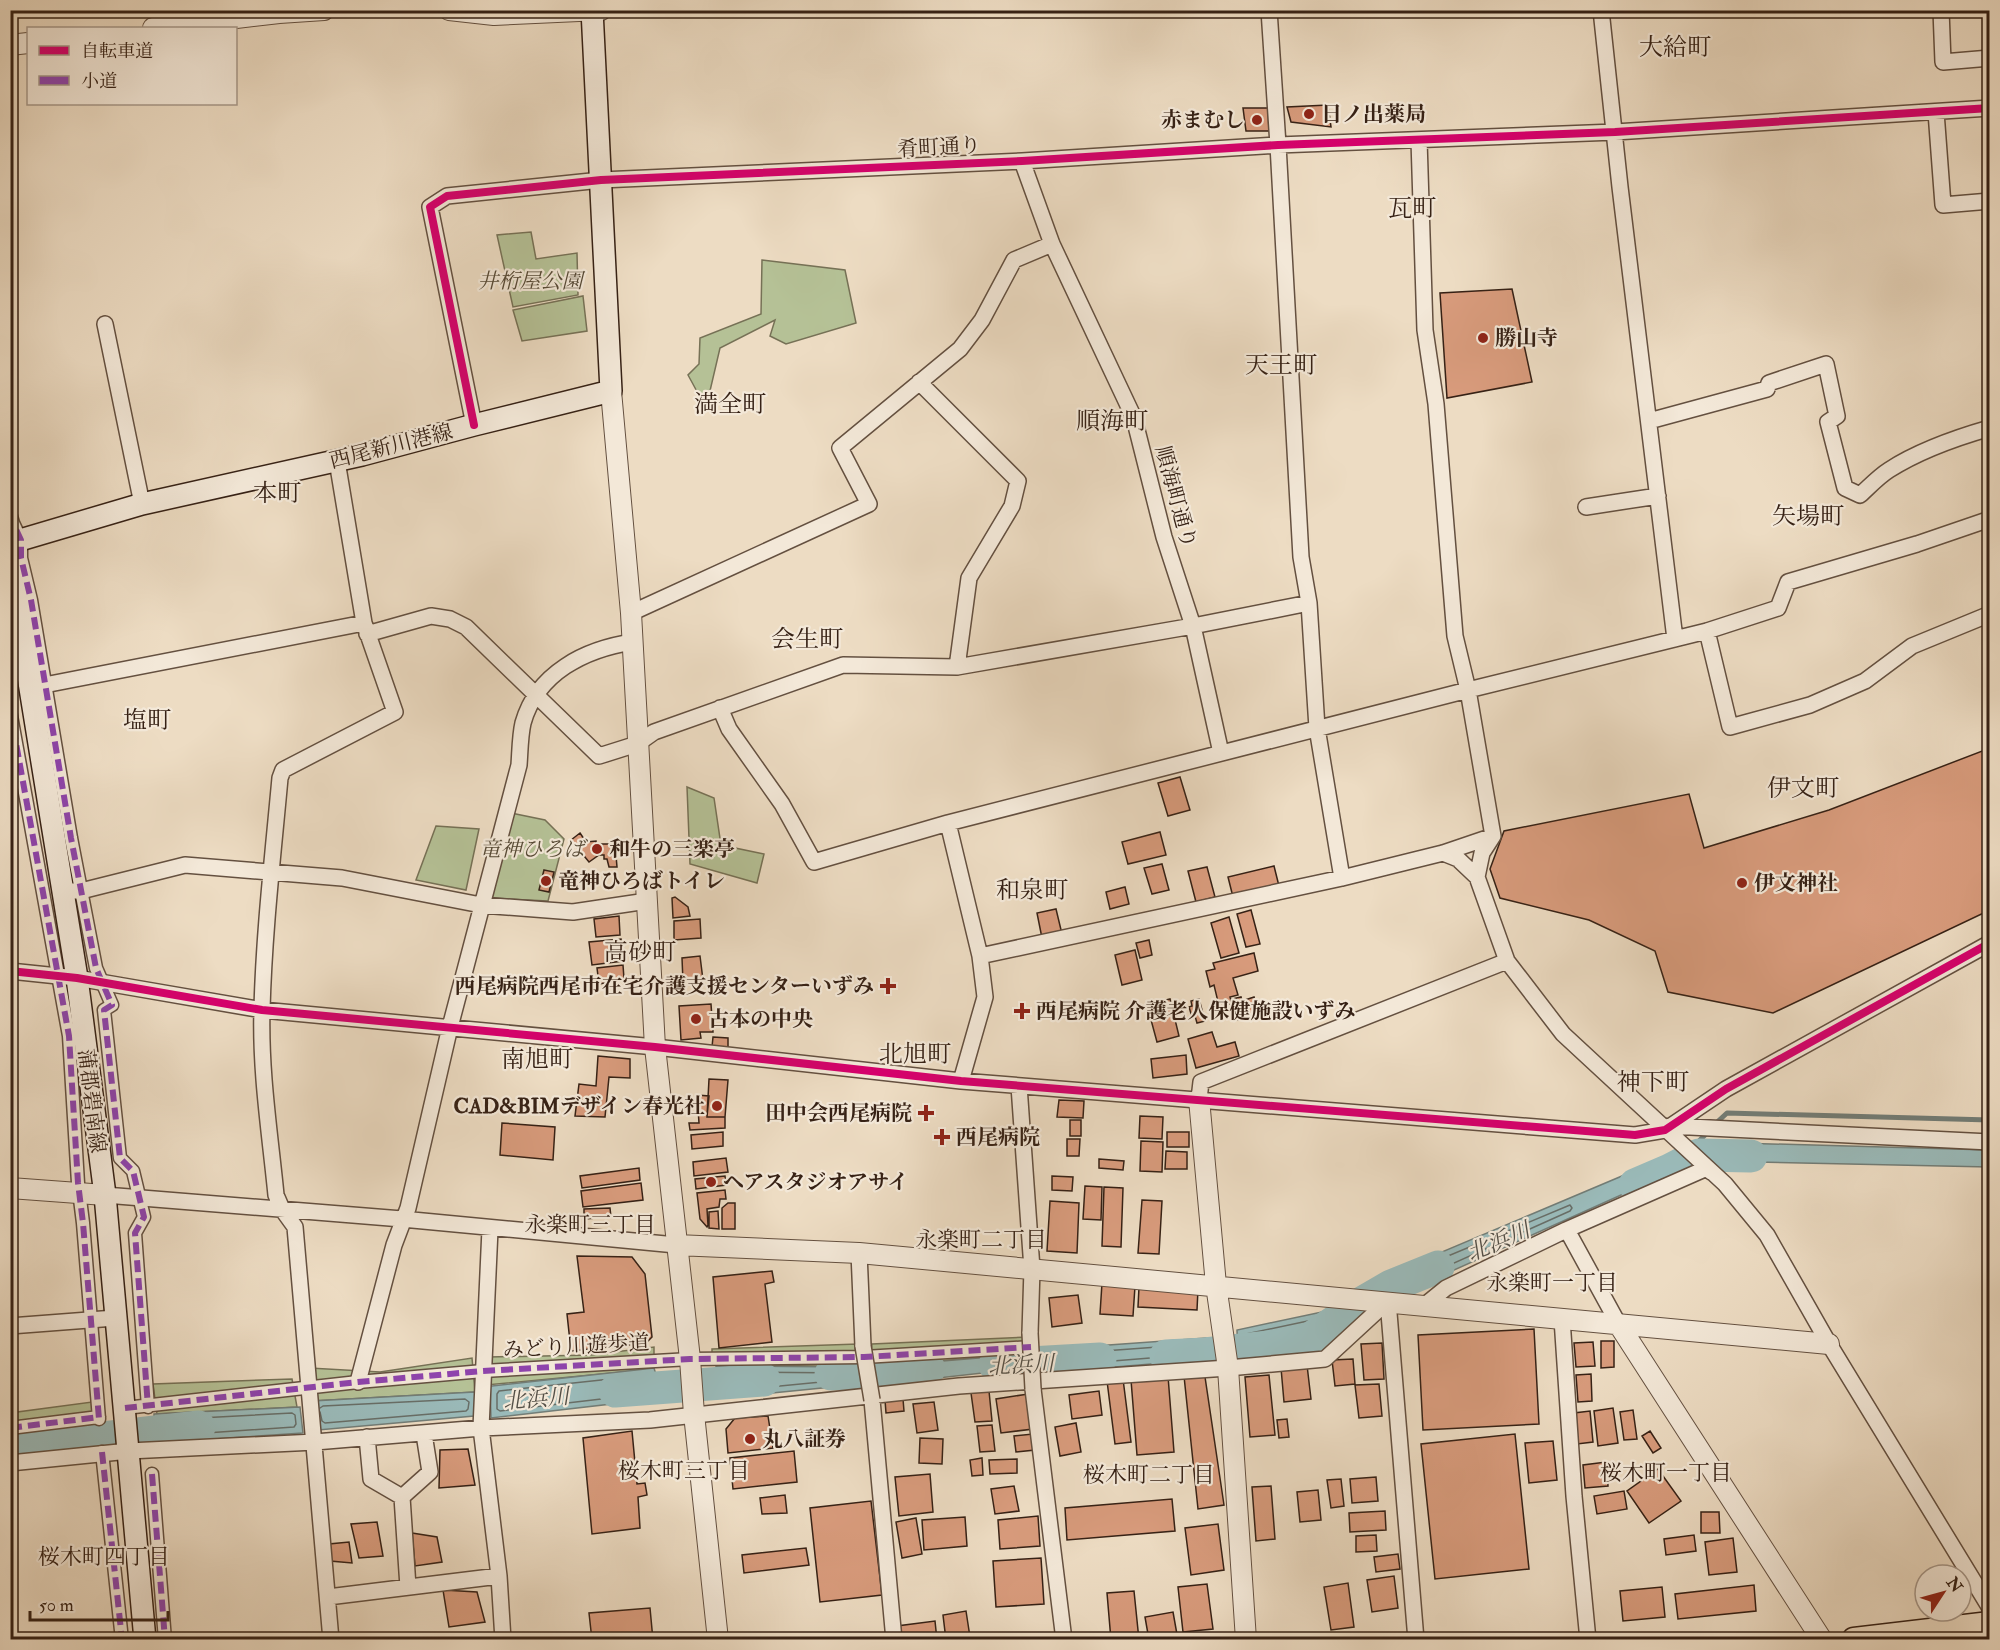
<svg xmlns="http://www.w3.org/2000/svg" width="2000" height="1650" viewBox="0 0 2000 1650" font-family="'IM FELL Double Pica','Noto Serif JP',serif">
<rect width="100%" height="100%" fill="#eddcc3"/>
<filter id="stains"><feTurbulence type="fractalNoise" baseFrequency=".00333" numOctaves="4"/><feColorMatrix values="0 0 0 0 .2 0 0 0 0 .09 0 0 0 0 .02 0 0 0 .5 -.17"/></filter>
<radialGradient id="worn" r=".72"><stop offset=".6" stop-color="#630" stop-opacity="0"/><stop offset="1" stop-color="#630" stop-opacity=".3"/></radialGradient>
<path fill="#b5c196" stroke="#767156" stroke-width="1.5" d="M531,232l5,27 41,-6 1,42 -65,12 -16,-72z
M762,260l83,10 11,53 -70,21 -16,-8 5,-16 -55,28 -14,60 -18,-33 11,-11 1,-26 61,-24z
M583,296l4,35 -65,10 -9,-31z
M687,787l27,11 7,47 43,9 -7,29 -67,-19z
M511,813l34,7 19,19 -16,62 -58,-3z
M436,826l43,3 -13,61 -50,-10z
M1027,1337v17l-109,9 -49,7 3,-26z
M858,1344v23l-146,-3v-15z
M654,1347v22l-168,16 3,-28 102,-2z
M472,1358l3,34 -163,9 -2,-33 70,4z
M292,1379l5,28 -140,7 -4,-30z
M92,1402l4,27 -85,7 -1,-23z"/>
<path fill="#9abab9" stroke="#727d77" stroke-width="1.5" d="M1703,1142l286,8v17l-280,-6z
M1667,1157l12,12 -265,119 -36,-9z
M1336,1309l30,7 -52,33 -76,8 -1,-27z
M1206,1338l5,21 -156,13 -2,-23z
M1027,1354l1,14 -143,16 -3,-18z
M716,1366l142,1 4,17 -141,14z
M654,1368l9,30 -172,20 -1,-32h2z
M475,1392l-1,24 -156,14 -6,-29z
M300,1407l3,26 -149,10v-29z
M97,1429l1,20 -87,8v-21z"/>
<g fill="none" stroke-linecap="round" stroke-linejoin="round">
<path stroke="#686e67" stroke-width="1.5" d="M1715,1149l33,1 3,3 -3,3 -33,-1 -2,-3z
M1570,1205l2,3 -2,3 -156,70 -10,-3 1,-4z
M1336,1315l9,2 1,4 -34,22 -65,7 -3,-2v-11l2,-3z
M1199,1344l3,2 1,5 -3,3 -137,11 -3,-3v-6l2,-2z
M727,1372l125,1 3,3 -3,3 -123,12 -3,-2 -2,-14z
M648,1375l6,15 -2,3 -152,18 -3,-2v-15l2,-3z
M320,1408l3,-2 142,-7 4,3 -1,7 -2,2 -141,12 -3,-2 -2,-9
M292,1413l3,2 1,9 -2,3 -131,9 -3,-3v-11l2,-2z
M10,1442l78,-7 3,2v4l-2,3 -79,7"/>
<path stroke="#727d77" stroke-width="5" d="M1714,1125l13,-12 263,7
M1670,1170l38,-38"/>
<path stroke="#9abab9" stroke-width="33" d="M1635,1185l35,-15 29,-15 52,1
M1166,1356l39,-2 99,-11 56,-39 31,-18 47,-19
M995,1365l105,-6
M831,1374l98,-5
M615,1391l149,-11
M10,1446l84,-7 105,-12"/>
</g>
<path fill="#d89b7c" stroke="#362115" stroke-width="1.5" d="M1328,105l3,22 -40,-5 -4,-15z
M1243,108h25l1,23h-23z
M1512,289l20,93 -85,16 -7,-105z
M1990,748v162l-217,103 -105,-21 -13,-41 -66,-31 -89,-22 -10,-29 14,-38 185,-37 15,54 125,-38z
M1180,777l10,33 -22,6 -10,-33z
M1160,832l6,23 -38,9 -6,-22z
M580,833l6,9 10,-1v3h19l2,23h-8l-2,-8h-3v-4h-5l-10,7 -18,-22z
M1162,864l7,26 -17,4 -8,-26z
M1274,866l5,20 -46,11 -5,-20z
M1207,867l8,30 -19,5 -8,-31z
M544,870l10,2 -5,20 -10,-2z
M1125,887l4,17 -19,5 -4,-17z
M675,897l13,10 2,9 -17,2 -1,-20z
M1056,909l6,25 -20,4 -5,-25z
M1251,910l9,34 -14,3 -9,-33z
M619,916l1,19 -24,2 -2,-18z
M1229,917l10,36 -18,5 -10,-35z
M700,919l1,19 -27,2v-19z
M621,939l2,22 -31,4 -3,-23z
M1149,940l3,15 -12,3 -4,-15z
M1135,950l7,30 -20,5 -7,-30z
M1254,953l4,18 -25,7 5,17 -8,2 2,7 -13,2 -5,-21 -4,2 -4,-16 9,-2 -2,-6z
M700,956l3,24 -20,2 -1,-24z
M623,965l1,14 -25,5 -2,-16z
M1241,997l1,4 12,-4 4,17 -20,6 -6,-21z
M1170,999l9,37 -22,6 -10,-37z
M1199,999l6,22 -8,2 -2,-7 -3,1 -3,-10 3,-1 -1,-5z
M711,1004l2,28h-13l1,6 -20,2 -2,-34z
M1212,1032l5,15 18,-5 4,14 -43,12 -8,-29z
M713,1037l15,1v11l-16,-2z
M1186,1055l1,19 -34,4 -2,-19z
M598,1056l32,3v19l-21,-1 -4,40 -30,-1 4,-32 17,2z
M709,1079l19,1 -3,37h-18z
M697,1095l12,1 -2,21h18v11l-35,2 -1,-7h10z
M1059,1100l25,1 -1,17 -26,-1z
M1140,1116l23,1 -1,22 -23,-1z
M1070,1120h11v16h-11z
M502,1123l53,4 -2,33 -53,-5z
M723,1132v14l-31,3 -1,-14z
M1167,1132h22v15h-22z
M1067,1139h13l-1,17h-12z
M1141,1141l22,1 -1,30 -22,-1z
M1166,1151l21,1v17h-22z
M726,1158l2,14 -34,4 -1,-14z
M1099,1159l25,2 -1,9 -24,-2z
M639,1168l1,12 -58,8 -2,-12z
M725,1176l1,9 -30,4 -1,-10z
M1052,1176l21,1 -1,14 -20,-1z
M641,1183l2,17 -60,7 -2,-16z
M1085,1186l17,1 -1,33 -18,-1z
M1104,1187l19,1 -2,59 -19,-1z
M725,1190l1,9h-6l-1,8 -12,2 1,16 -1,2 -7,-8 -3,-26z
M1142,1200l20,1 -3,53 -21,-1z
M1050,1201l29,2 -2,50 -30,-2z
M728,1203h7v26h-13v-21z
M610,1208l1,9 -27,2v-10z
M718,1211l1,18 -10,-1v-16z
M577,1256l55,1 13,17 7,63 -6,6 -75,8 -4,-37 17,-2z
M772,1271l2,11 -9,2 7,58 -53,6 -6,-71z
M1102,1283l33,3 -2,30 -33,-2z
M1139,1287l59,2 -1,21 -59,-3z
M1078,1295l4,28 -30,4 -3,-29z
M1534,1329l5,95 -116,6 -5,-95z
M1601,1341h13v26l-13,1z
M1593,1342l2,24 -19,1 -2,-24z
M1382,1343l2,36 -20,1 -3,-36z
M1353,1359l2,25 -20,2 -3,-26z
M1307,1365l4,34 -27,3 -3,-34z
M1591,1374l1,27 -14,1 -2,-27z
M1269,1375l6,60 -25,2 -5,-60z
M1168,1376l6,76 -37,3 -6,-75z
M1184,1376l21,1 19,128 -26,4z
M1123,1379l8,63 -16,2 -8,-63z
M1379,1384l3,32 -23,2 -4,-33z
M989,1391l3,30 -17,1 -4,-29z
M1099,1391l3,24 -30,4 -3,-24z
M1028,1394l5,35 -32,4 -5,-34z
M903,1399l1,12 -18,2 -1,-13z
M934,1402l4,28 -21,3 -4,-29z
M1613,1408l5,35 -20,3 -4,-35z
M1633,1410l4,29 -13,1 -4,-28z
M1590,1411l3,31 -16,2 -3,-31z
M768,1416l5,32 -45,5 -2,-24 9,-11z
M1287,1419l2,18 -10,1 -2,-18z
M1076,1423l5,29 -21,4 -5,-29z
M992,1425l3,26 -15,1 -3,-26z
M632,1431l5,53 8,-1 2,12 -9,2 2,31 -48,6 -9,-96z
M1650,1431l11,17 -8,5 -11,-17z
M1033,1434l2,16 -19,2 -2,-16z
M1515,1434l14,135 -94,10 -14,-135z
M920,1438l23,1 -1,25 -23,-1z
M1553,1441l4,39 -28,3 -4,-40z
M468,1449l7,36 -36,3 1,-38z
M794,1451l3,31 -64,7 -3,-31z
M982,1458l1,17 -11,1 -2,-16z
M1017,1459v14l-27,1 -1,-14z
M1606,1462l2,24 -23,2 -2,-23z
M1658,1469l23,32 -32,22 -22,-32z
M930,1474l3,38 -34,4 -4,-39z
M1376,1477l2,24 -26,2 -2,-24z
M1341,1479l3,27 -13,2 -4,-28z
M1014,1486l5,25 -24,3 -4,-25z
M1271,1486l4,53 -19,2 -4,-54z
M1318,1490l3,30 -21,2 -3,-30z
M1624,1491l3,18 -30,5 -3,-18z
M785,1495l2,18 -25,1 -2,-16z
M1172,1499l3,32 -108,9 -2,-32z
M871,1501l11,94 -62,7 -10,-94z
M1385,1511l1,19 -36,2 -1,-19z
M1701,1512h18l1,21h-19z
M1038,1516l2,30 -40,3 -2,-29z
M965,1517l2,29 -43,4 -2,-30z
M916,1518l6,36 -20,4 -6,-36z
M377,1522l6,34 -24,2 -8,-34z
M1218,1524l6,46 -33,5 -6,-47z
M412,1533l25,4 5,25 -27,4z
M1376,1535l1,16 -21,1v-16z
M1694,1535l2,16 -30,4 -2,-16z
M1733,1538l4,34 -28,3 -4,-33z
M349,1542l3,21 -22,-2 -1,-17z
M806,1548l3,17 -65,8 -2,-18z
M1398,1554l2,15 -24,3 -2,-15z
M1041,1558l3,46 -48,3 -3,-46z
M1394,1576l4,32 -26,4 -5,-32z
M1348,1583l6,44 -23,3 -7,-43z
M1207,1584l6,45 -30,3 -5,-45z
M1754,1585l2,26 -78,8 -3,-25z
M1662,1587l3,30 -42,4 -3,-30z
M443,1590l34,2 8,30 -36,5z
M1134,1591l5,49h-28l-4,-47z
M650,1608l3,32h-61l-3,-27z
M966,1611l4,26 -24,3 -3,-25z
M1173,1612l5,28h-29l-4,-23z
M935,1621l2,19h-38l-2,-14z"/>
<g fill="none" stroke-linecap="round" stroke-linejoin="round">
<defs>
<path id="pedestrian" d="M10,513l3,10 8,17v18l10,42 40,238 25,130 16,37 -8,5 16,148 13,13 11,46 -9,16 13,174
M10,710l59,326 9,147 5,40 16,196
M125,1408l233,-26 125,-11 207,-12 174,-2 167,-10
M10,1428l89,-11
M102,1452l20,188
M152,1474l13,166"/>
<path id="minor" d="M1269,10l9,135 23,412 8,46 8,125 25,150
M1601,10l19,177 55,452
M1941,10l2,52 47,-4
M1936,112l7,93 47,-4
M1419,140l6,190 11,74 19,232 13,54 25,146 -11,17 -5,24 30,84 56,73 162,150 42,51 62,109 161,264
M1022,161l30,83 82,174 30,119 29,89 28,127
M105,324l37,180
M919,382l99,99 -6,25 -43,72 -12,89
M1649,421l118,-32 2,-6 57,-19 11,52 -9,6 17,66 15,7c9,-8 18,-18 29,-25 31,-20 66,-32 101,-42
M474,425l-44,-218 17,-11 154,-16 421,-19 256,-16 337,-13 375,-24
M1586,507l72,-11
M631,613l238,-109 -29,-56 120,-99 22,-29 32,-60 38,-16
M1707,631l23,96 80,-22 55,-24 47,-35 78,-32
M367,634l64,-18 19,3 16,8 133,129 38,-12 17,-12 189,-67 114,2 236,-41 116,-23
M29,688l335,-65
M720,708l9,21 53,75 32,58 134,-39 520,-133 239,-59 71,-23 10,-26 129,-38 73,-25
M948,823l32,133
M1443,853l15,6 19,18
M62,891h19l104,-26 157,13 139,27 92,7 74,-11
M10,971l67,7 185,32 393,37 306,34 674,54 30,-5 61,-41 264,-146
M961,1081l24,-84 -5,-41 362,-78 101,-25 50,-17
M1019,1086l13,183 -2,64
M1199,1099l2,-17 306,-121
M1670,1126l320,16
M105,1195l297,24 274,26
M490,1229l-9,199 18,148 4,64
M1567,1230l52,95
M859,1253l4,93
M1388,1301l28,339
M1425,1305l21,-17 120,-58 141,-62 4,4
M1562,1319l12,177 14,144
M10,1326l105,-8
M358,1382l36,-137 14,-37 42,-181 69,-262c1,-13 1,-29 4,-42 14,-50 62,-74 110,-81
M1033,1389l31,251
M872,1400l22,240
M367,1437l4,42 31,18
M10,1463l119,-12 186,-9 166,-14 169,-8 309,-34 269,-18 97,-9 63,-58
M408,1587l-6,-90 28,-25 -6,-38
M328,1597l171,-21
M331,1640l-36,-413 -13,-18 -6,-14c-6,-61 -16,-124 -14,-186 2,-77 11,-154 18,-231l3,-8 112,-58 -31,-89 -27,-162"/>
<path id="tertiary" d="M449,10l45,5 107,-5
M153,28l126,-15 45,-3
M10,45l18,-2
M611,391l20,222 24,434 35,312 4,55 24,226
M1199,1099l17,186 12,83 18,272
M10,1188l95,7
M676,1245l183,8 970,91
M1619,1325l203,315"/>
<path id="secondary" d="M10,543l132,-39 220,-49 112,-30 137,-34 -19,-381
M10,565l67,413 28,217 40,445"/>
<path id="primary" d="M1854,1640l136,-16"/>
</defs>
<use href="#pedestrian" stroke="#645040" stroke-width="15"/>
<use href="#minor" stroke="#645040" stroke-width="18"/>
<use href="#tertiary" stroke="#645040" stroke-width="22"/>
<use href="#secondary" stroke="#362115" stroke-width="24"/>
<use href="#primary" stroke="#362115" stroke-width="27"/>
<use href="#pedestrian" stroke="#f3e8d8" stroke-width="12"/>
<use href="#minor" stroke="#f3e8d8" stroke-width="15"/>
<use href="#tertiary" stroke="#f3e8d8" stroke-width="20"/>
<use href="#secondary" stroke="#f3e8d8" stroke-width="21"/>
<use href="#primary" stroke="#eddcc3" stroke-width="24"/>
<defs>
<path id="minor-bridge" d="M1030,1333l3,56
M863,1346l9,54"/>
</defs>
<use href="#minor-bridge" stroke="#645040" stroke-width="18" stroke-linecap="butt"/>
<use href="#minor-bridge" stroke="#f3e8d8" stroke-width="15"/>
<path stroke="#8e44ad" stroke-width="6" stroke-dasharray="12 6" stroke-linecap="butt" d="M10,513l3,10 8,17v18l10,42 40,238 25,130 16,37 -8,5 16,148 13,13 11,46 -9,16 13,174
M10,710l59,326 9,147 5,40 16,196
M125,1408l233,-26 125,-11 207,-12 174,-2 167,-10
M10,1428l89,-11
M102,1452l20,188
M152,1474l13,166"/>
<defs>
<path id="cycleway" d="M474,425l-44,-218 17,-11 154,-16 421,-19 256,-16 337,-13 375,-24
M10,971l67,7 185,32 393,37 306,34 674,54 30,-5 61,-41 264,-146"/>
</defs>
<use href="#cycleway" stroke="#f3e8d8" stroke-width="11"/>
<use href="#cycleway" stroke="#d6006c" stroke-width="8"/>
</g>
<g fill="#8f2418" stroke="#f3e8d8" stroke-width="2">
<circle cx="1309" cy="114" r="6"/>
<circle cx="1257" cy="120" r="6"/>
<circle cx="1483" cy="338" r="6"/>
<circle cx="597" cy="849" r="6"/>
<circle cx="546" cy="881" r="6"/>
<circle cx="1742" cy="883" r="6"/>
<path d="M885 977h6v6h6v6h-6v6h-6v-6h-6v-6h6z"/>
<path d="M1019 1002h6v6h6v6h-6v6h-6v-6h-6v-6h6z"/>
<circle cx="696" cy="1019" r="6"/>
<circle cx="717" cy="1106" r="6"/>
<path d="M923 1104h6v6h6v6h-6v6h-6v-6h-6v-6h6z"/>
<path d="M939 1128h6v6h6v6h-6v6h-6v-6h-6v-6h6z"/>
<circle cx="711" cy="1182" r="6"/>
<circle cx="750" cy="1439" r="6"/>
</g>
<g text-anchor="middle" stroke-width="4.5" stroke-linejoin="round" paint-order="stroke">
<g font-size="21" font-weight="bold" fill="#362115" stroke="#f3e8d8" text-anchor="start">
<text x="1321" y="121">日ノ出薬局</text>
<text x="1245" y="127" text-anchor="end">赤まむし</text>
<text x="1495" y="345">勝山寺</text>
<text x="609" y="856">和牛の三楽亭</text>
<text x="558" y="888">竜神ひろばトイレ</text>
<text x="1754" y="890">伊文神社</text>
<text x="874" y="993" text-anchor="end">西尾病院西尾市在宅介護支援センターいずみ</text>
<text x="1036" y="1018">西尾病院 介護老人保健施設いずみ</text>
<text x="708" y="1026">古本の中央</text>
<text x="705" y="1113" text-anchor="end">CAD&amp;BIMデザイン春光社</text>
<text x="912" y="1120" text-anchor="end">田中会西尾病院</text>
<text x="956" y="1144">西尾病院</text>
<text x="723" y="1189">ヘアスタジオアサイ</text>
<text x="762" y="1446">丸八証券</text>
</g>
<g font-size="21" fill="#362115" stroke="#f3e8d8">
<text transform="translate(939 147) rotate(-3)" y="7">肴町通り</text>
<text transform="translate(391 446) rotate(-14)" y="7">西尾新川港線</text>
<text transform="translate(1176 497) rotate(75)" y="7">順海町通り</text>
<text transform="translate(92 1101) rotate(83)" y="7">蒲郡碧南線</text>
<text transform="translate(576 1346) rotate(-3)" y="7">みどり川遊歩道</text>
</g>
<g font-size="21" font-style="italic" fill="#564935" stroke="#f3e8d8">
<text x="530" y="288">井桁屋公園</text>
<text x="532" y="856">竜神ひろば</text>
</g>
<g font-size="22" fill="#362115" stroke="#f3e8d8">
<text x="590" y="1232">永楽町三丁目</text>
<text x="981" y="1247">永楽町二丁目</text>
<text x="1552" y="1290">永楽町一丁目</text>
<text x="684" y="1478">桜木町三丁目</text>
<text x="1666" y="1480">桜木町一丁目</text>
<text x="1149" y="1482">桜木町二丁目</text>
<text x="104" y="1564">桜木町四丁目</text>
</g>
<g font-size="22" font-style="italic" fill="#544f46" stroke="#f3e8d8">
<text transform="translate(1498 1241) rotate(-23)" y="8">北浜川</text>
<text transform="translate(1021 1364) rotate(-3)" y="8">北浜川</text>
<text transform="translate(536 1398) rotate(-5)" y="8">北浜川</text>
</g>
<g font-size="24" fill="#362115" stroke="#f3e8d8">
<text x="1675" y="55">大給町</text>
<text x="1412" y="216">瓦町</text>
<text x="1281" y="373">天王町</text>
<text x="730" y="412">満全町</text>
<text x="1112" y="429">順海町</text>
<text x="277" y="501">本町</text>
<text x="1808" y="524">矢場町</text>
<text x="807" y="647">会生町</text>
<text x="147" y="728">塩町</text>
<text x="1803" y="796">伊文町</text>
<text x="1032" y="898">和泉町</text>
<text x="640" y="960">高砂町</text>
<text x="915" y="1062">北旭町</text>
<text x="537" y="1067">南旭町</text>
<text x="1653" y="1090">神下町</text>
</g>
</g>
<rect width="2000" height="1650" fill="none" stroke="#eddcc3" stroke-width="36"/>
<rect x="12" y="12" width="1976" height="1626" fill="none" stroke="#362115" stroke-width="3"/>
<rect x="18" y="18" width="1964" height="1614" fill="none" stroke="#362115" stroke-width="1.5"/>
<rect x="27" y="27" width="210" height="78" fill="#f3e8d8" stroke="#a7988a" stroke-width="1.5"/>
<rect x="39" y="46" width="30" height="9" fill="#d6006c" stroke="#a7988a" stroke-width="1.5"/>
<text x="81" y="57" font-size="18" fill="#362115">自転車道</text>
<rect x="39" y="76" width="30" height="9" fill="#8e44ad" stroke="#a7988a" stroke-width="1.5"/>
<text x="81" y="87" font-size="18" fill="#362115">小道</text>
<g transform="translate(1943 1593) rotate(54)"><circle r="28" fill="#f3e8d8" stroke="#a7988a" stroke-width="1.5"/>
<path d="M0-4.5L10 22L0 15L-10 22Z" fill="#8f2418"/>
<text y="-9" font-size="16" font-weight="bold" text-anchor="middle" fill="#362115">N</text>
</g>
<path d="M30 1611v9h138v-9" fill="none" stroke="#362115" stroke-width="3"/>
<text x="39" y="1611" font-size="18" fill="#362115" stroke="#f3e8d8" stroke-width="4.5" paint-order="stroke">50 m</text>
<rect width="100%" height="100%" filter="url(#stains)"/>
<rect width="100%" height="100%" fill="url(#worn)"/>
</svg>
